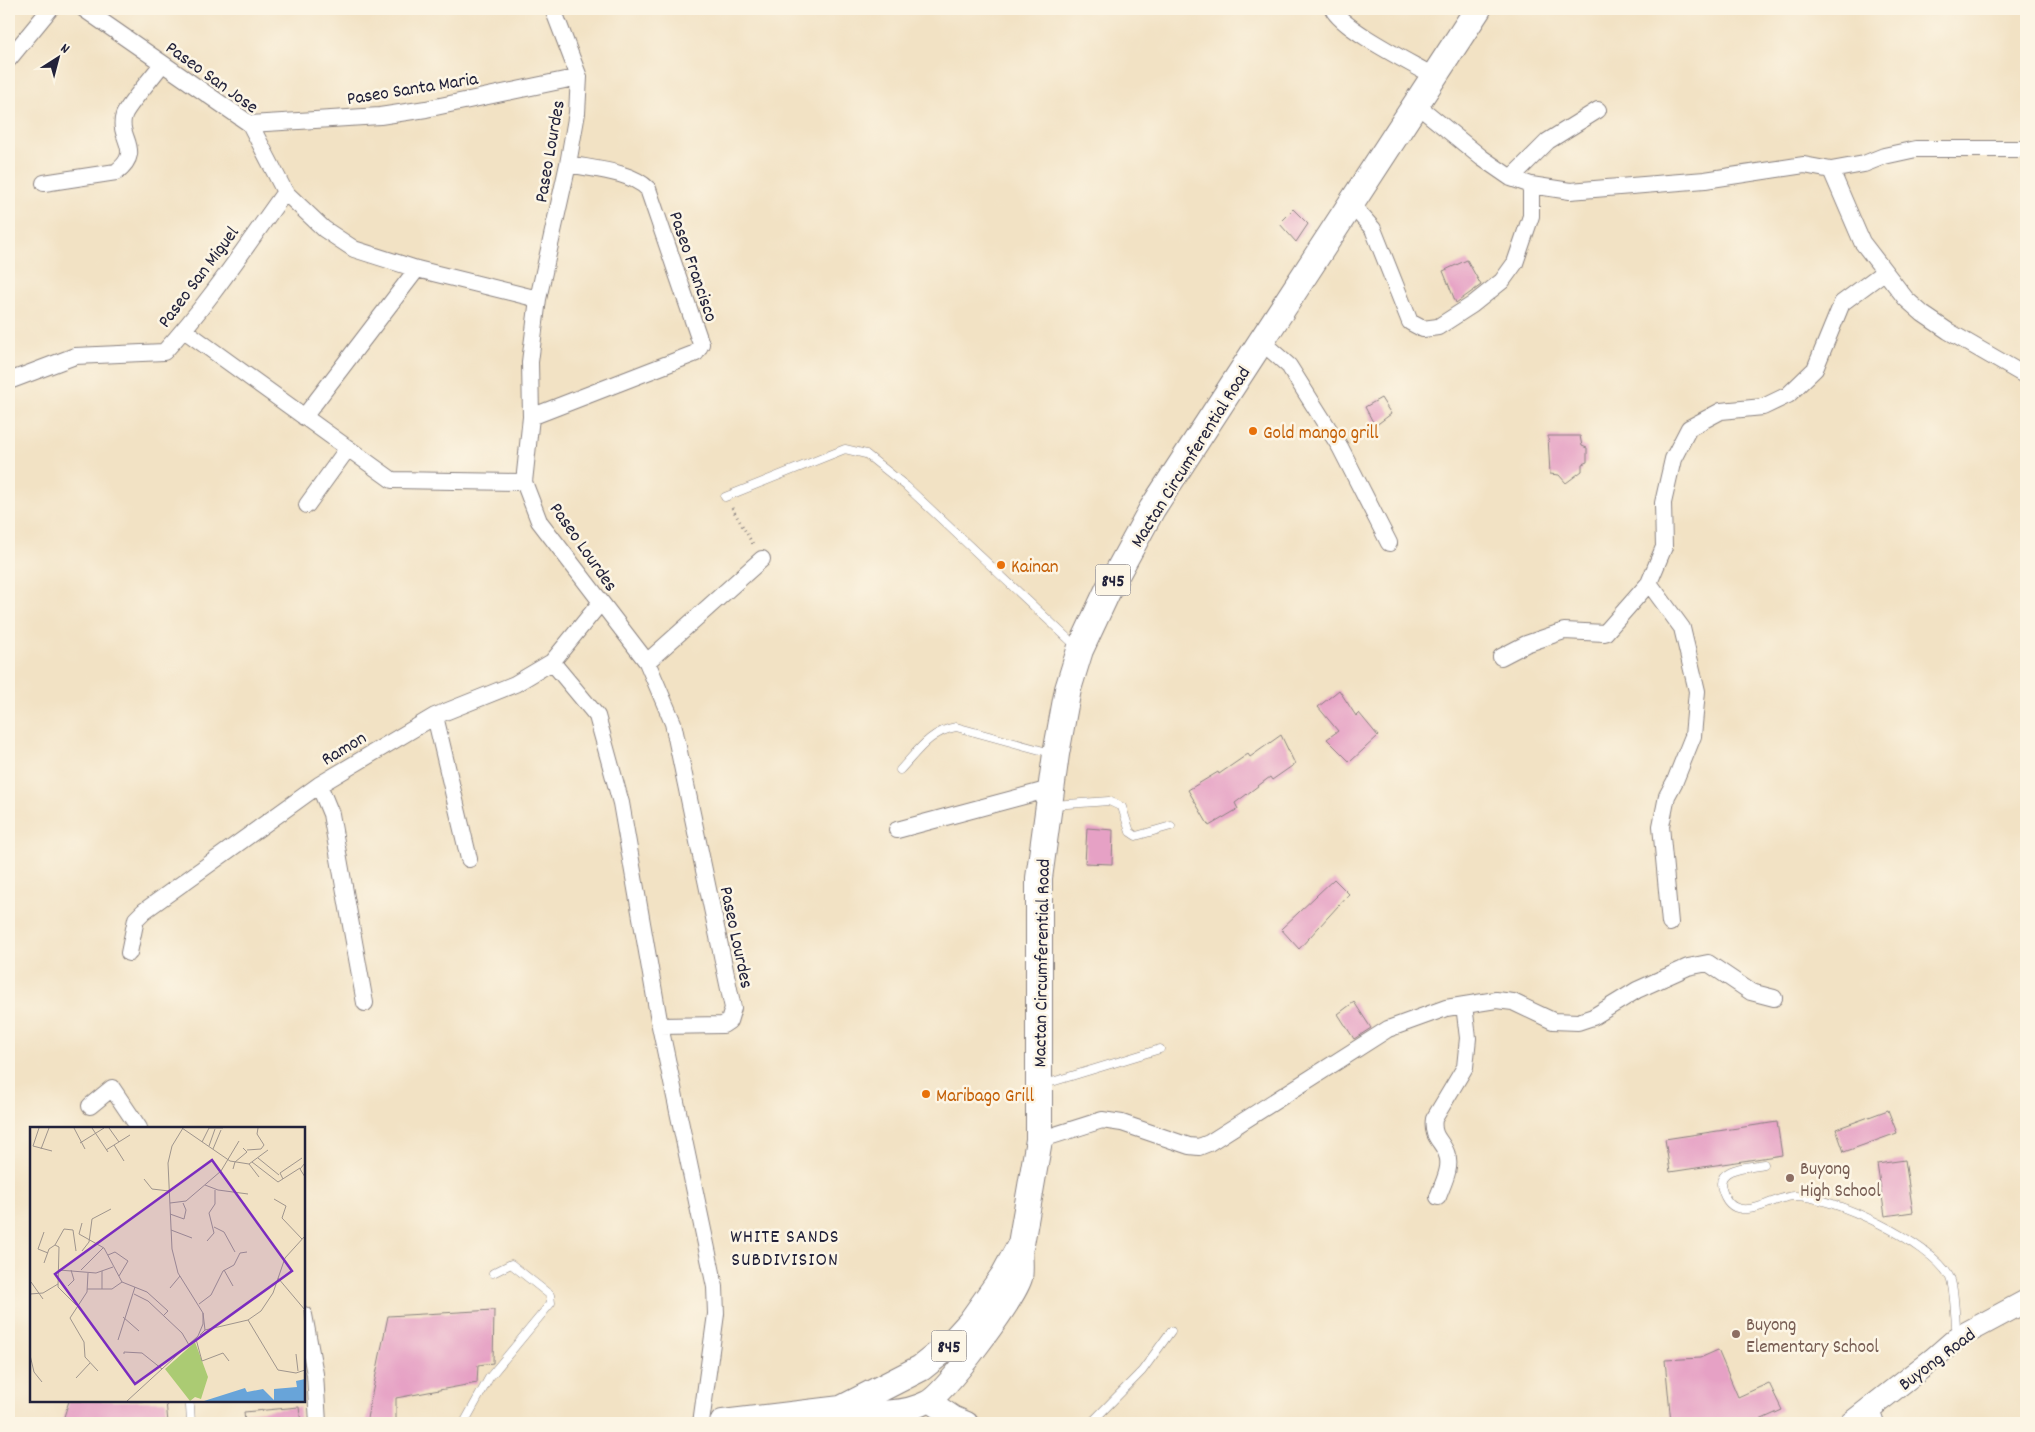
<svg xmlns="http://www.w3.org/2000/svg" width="2035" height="1432" viewBox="0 0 2035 1432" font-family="Dekko,sans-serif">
<rect width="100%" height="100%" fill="#fcf5e5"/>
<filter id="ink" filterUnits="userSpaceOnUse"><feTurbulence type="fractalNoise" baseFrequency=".02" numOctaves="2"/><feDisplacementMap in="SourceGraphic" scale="10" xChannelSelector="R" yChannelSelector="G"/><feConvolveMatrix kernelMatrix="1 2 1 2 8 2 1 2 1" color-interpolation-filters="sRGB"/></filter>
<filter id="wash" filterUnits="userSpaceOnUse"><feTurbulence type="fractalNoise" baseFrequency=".0096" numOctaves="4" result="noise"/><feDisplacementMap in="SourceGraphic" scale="20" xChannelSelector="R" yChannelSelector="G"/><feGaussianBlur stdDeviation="1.12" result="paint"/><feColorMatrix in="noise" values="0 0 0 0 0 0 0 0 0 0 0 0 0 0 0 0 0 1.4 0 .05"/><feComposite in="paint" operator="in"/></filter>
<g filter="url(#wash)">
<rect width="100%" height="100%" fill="#f2e2c4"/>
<g id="blocks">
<path fill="#e6a1c5" d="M1293,209l15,15 -12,18 -17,-19z
M1467,260l14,25 -25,18 -13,-32z
M1381,398l10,16 -16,12 -10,-19z
M1548,436h32l2,10 5,2v14l-5,2v7l-16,12 -7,-8 -9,-1z
M1339,690l17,26 3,-3 19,23 -28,26 -23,-23 11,-8 -20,-24z
M1281,735l14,29 -23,16 -2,-3 -35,26 3,6 -29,17 -21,-36 30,-18 1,2 29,-20 2,3z
M1087,828l26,2 -1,34 -27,-1z
M1334,879l15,15 -50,55 -18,-20z
M1354,1002l17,26 -17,11 -16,-25z
M1888,1110l9,23 -53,19 -8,-23z
M1777,1122l5,33 -112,17 -5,-33z
M1905,1160l8,52 -28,4 -8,-52z
M494,1310l-1,53 -15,2 -1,18 -81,15v25h-30l22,-107z
M1718,1350l20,47 31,-14 13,27 -29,13h-82l-6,-63 35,-2z
M69,1401h97l2,22h-106z
M299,1407l2,16h-56l-1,-11z"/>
</g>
</g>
<g filter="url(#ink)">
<use href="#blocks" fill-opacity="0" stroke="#8a8280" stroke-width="1"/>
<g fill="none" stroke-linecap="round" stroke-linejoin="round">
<defs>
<path id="lane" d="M725,497l120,-48 21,5 40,32 172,162
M900,770c17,-18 30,-39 56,-43l95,26
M1053,805l56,-4 13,6 8,25 6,4 35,-10
M1042,1085l118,-36
M1764,1164c-14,3 -49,3 -42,25 3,11 9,19 20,20 17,2 34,-12 52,-13 37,-1 137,47 155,80 6,9 6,47 8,60
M190,1406l1,17
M464,1423l25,-45 62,-75 -1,-8 -39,-31 -18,9
M1091,1423l51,-52 29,-40"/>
<path id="street" d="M84,9l166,115 35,68 39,37 30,20 63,20 121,30
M553,9l26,68 -2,36 -9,51 -30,135 -8,63 1,55 -7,65 15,39 108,141 26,61 60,285 -4,13 -6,4 -63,1
M1333,9c9,20 80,55 102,68
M9,59l41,-50
M1417,105l65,53 29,20 20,7 39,6 135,-11 99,-15 27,5 33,-6 20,-8 32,-7h110
M250,124l130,-8 46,-7 153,-32
M1831,170l31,72 44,57 17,15 25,17 78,45
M1511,178l37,-37 50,-31
M44,183l72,-11c29,-22 0,-34 8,-57 3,-9 31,-41 38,-51
M1352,205l21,24 37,93 13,7 15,-2 34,-22 30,-24 13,-18 16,-47v-31
M184,330l208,150 132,2
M1262,342l27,24 51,81 49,96
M9,381l66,-25 89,-4c45,-49 82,-106 121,-160
M304,417l113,-148
M531,417l165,-64 5,-9 -53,-155c-17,-18 -56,-20 -80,-25
M307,505l41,-57
M1649,583l33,45 15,63 -4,45 -18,45 -8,15 -6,30 9,97
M1501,657l25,-13 38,-13 41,2 44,-50 15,-36 -1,-44 10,-44 16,-31 32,-17 42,-4 25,-12 27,-26 27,-66 42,-31
M552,662l45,54 24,87 39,223 55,261 1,27 -15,109
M647,662l115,-103
M435,716l34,143
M319,785l12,29 34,189
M897,830l153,-41
M129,953l7,-34 8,-8 175,-126 116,-69 80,-32 37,-22 49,-60
M90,1106l22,-18 27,40
M1039,1140l63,-20 20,3 67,23 10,1 10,-4 179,-114 58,-21 50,-8 17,2 40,19 25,1 15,-5 44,-27 51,-23 20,-4 43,29 23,6
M1438,1197c4,-12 14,-29 9,-42 -4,-14 -16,-17 -13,-36l31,-52 3,-29 -4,-33
M304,1315l11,59 3,49
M1871,1409l5,14"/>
<path id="secondary" d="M929,1401l24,16 14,6
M841,1409c29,2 59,7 86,-7 19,-9 87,-102 94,-124 2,-9 0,-23 0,-34
M1851,1423l82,-64 24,-21 69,-37"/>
<path id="primary" d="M723,1423l118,-14 80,-41 30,-24 19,-21 34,-48 17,-31 18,-104v-262l17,-124 12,-65 12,-39 28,-60 44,-81 326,-500"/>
</defs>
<use href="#lane" stroke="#8a8280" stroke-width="9"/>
<use href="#street" stroke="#8a8280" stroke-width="18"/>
<use href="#secondary" stroke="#8a8280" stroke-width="24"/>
<use href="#primary" stroke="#8a8280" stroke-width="28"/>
<path stroke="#8a8280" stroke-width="3" stroke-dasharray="1 4" stroke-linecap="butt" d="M732,508l22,38"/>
<use href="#lane" stroke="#fff" stroke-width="8"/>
<use href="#street" stroke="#fff" stroke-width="16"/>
<use href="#secondary" stroke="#fff" stroke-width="22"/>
<use href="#primary" stroke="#fff" stroke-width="26"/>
</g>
</g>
<g fill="#e8710a" stroke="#fcf5e5" stroke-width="2">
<circle cx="1253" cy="431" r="5"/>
<circle cx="1001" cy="565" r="5"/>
<circle cx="926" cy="1094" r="5"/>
</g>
<g fill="#8d6e63" stroke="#fcf5e5" stroke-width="2">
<circle cx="1790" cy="1178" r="5"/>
<circle cx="1736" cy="1334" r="5"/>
</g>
<g text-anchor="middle" stroke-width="5" stroke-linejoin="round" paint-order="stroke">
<g fill="#fcf5e5" stroke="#63616e" stroke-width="1">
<rect x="1095.5" y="564.5" width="35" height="31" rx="4"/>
<rect x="931.5" y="1330.5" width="35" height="31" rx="4"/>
</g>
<g font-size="18" font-weight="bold" fill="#22223b">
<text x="1113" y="586">845</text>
<text x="949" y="1352">845</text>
</g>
<g font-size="19" fill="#22223b" stroke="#fcf5e5">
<text transform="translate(213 76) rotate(36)" y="7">Paseo San Jose</text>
<text transform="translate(412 87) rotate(-9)" y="7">Paseo Santa Maria</text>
<text transform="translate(548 151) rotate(-80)" y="7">Paseo Lourdes</text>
<text transform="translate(695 266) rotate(71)" y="7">Paseo Francisco</text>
<text transform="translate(197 276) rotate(-53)" y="7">Paseo San Miguel</text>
<text transform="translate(1189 456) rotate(-58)" y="7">Mactan Circumferential Road</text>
<text transform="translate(585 546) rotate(55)" y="7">Paseo Lourdes</text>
<text transform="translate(343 747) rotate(-31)" y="7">Ramon</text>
<text transform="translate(738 937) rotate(78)" y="7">Paseo Lourdes</text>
<text transform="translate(1040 963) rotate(-89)" y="7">Mactan Circumferential Road</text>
<text transform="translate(1936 1358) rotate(-37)" y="7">Buyong Road</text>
</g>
<g font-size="19" fill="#c56008" stroke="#fcf5e5" text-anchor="start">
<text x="1263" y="438">Gold mango grill</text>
<text x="1011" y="572">Kainan</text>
<text x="936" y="1101">Maribago Grill</text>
</g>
<g font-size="19" fill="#785e54" stroke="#fcf5e5" text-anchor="start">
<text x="1800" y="1174">Buyong<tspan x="1800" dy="22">High School</tspan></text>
<text x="1746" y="1330">Buyong<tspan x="1746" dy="22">Elementary School</tspan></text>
</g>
<g font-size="20" letter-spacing="1" fill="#22223b" stroke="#fcf5e5">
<text x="785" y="1242">WHITE SANDS<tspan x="785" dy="23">SUBDIVISION</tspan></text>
</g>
</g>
<g transform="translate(30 1127)">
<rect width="275" height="275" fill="#f2e2c4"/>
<path d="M165,215l13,35 -7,22 -6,-2 -5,4 -25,-32z" fill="#abcb73"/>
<path d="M275,252v22h-101l41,-13 2,4 16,-3 11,11v-11l23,-2 -1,-6z" fill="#68a4d9"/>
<path fill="none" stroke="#9f958d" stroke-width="1" d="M9,1l-6,18 19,5M44,1l11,21M62,1l16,24M79,1l10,14M152,1l48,33 19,3M172,15l7,-14h14M50,16l24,-15M84,18l10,16M179,19l6,-17M11,22l8,-21M183,22l8,-19M76,23l24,-15M217,23l14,-1 3,-4 -7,-11 1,-6M228,31l21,17M222,35l26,20 22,-14M275,36l-5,6 5,8M203,42l2,-7 12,-10 -4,-4M229,50l-10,-13 19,-14M114,52l8,10 17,2M253,52l-3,-6 22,-15M175,58l13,5 30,4M244,72l12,7 -4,12 20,21M140,76l16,-2 35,-30 18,-30M140,87l14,5 2,-9 -3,-7M52,96l-3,11 25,14 18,34 25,10 21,19 -5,5M184,100l10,5 11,20M141,103l21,8M14,105l-6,17 10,4M177,114l7,-8 -5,-20 6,-9v-14M52,124l7,-9 3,-23 19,-10M78,128l7,-3 13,9 -9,15M14,136l5,-14 6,-4M29,143l37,3 17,-6M51,143l22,-22M194,143l9,16M58,146l-1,19 -17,26 14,24 1,15 13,14M248,151l27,32M1,155l12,17M38,159l6,-6 -3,-10M140,161l10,-12M57,162h25l10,-7M72,162v-18M0,167l13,-1 15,-9M104,167l14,7 34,32 7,12M169,177l12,-9 12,-24 11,-6 6,-12 7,-1M46,178l-18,-18 1,-40 -4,-2 9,-16 9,1 3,21M274,183l1,22M93,190l16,14M218,193l30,50 18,3 9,-3M175,203l43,-10 13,-9 12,-18 12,-35 20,-22M170,208l5,-5 -2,-17M166,212l6,22 21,-8 6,8M88,213l17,-53M94,227v-2l18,1 20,16M266,227l2,17M0,228l4,17 8,10M46,251l14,-15M97,274l71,-65 5,-12v-11l-25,-40 -6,-24 -4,-86 4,-17 11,-18"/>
<path fill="#7b2cbf" fill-opacity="0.15" stroke="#7b2cbf" stroke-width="2.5" d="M182,33l80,111 -157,113 -80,-110z"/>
<rect width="275" height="275" fill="none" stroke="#22223b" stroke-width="2.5"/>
</g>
<rect width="2035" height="1432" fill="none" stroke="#fcf5e5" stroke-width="30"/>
<g transform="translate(58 58) rotate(36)" stroke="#fcf5e5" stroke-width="4" paint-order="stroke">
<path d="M0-4L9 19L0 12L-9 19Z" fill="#22223b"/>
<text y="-8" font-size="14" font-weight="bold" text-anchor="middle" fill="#22223b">N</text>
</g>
</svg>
